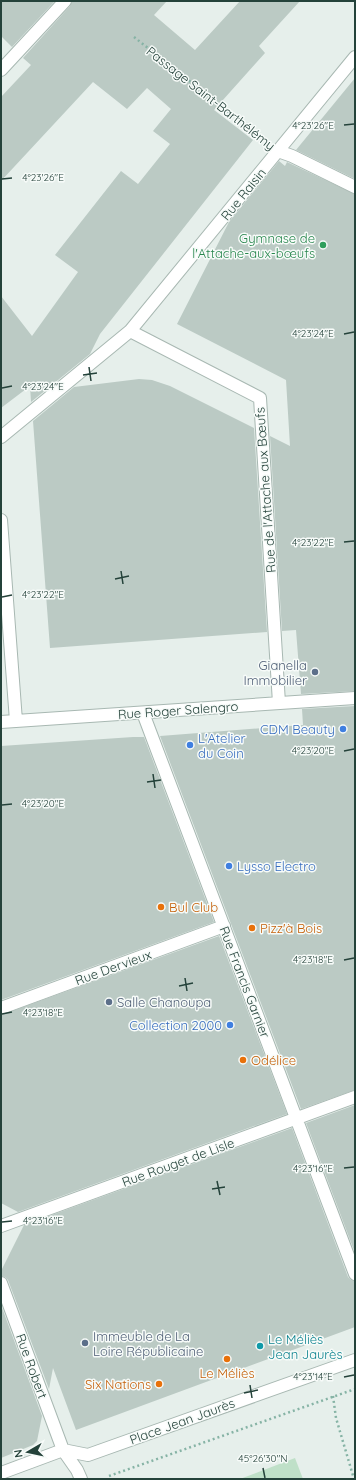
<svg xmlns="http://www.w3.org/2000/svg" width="356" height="1480" viewBox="0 0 356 1480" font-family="Quicksand,sans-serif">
<rect width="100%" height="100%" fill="#e6efeb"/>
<path fill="#bfe0c8" d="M295,1458l8,21h-63z"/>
<path fill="#bbcac4" d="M1,1h54l-43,46 -11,-11z
M72,1h95l-13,14 41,35 45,-49h60l-41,45 6,7 -51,57 39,30 -153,194 -10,20 -59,48 -1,-16 -29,22v-112l31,40 46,-64 -23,-17 66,-84 17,13 32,-40 -17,-13 18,-22 -24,-21 -20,21 -34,-27 -92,99v-84l30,-32 -8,-7 47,-52z
M355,78v101l-59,-29z
M279,161l6,5 2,-4 2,1 66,31v497l-54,3 -5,-64 -14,1 -12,-195 20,10 -4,-66 -109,-56 52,-102z
M139,379l13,1 18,6 84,42 13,204 -217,16 -17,-227 41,-34z
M355,706v384l-54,19 -141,-373 143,-11 -1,-16z
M133,737h11l70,185 -213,78v-254z
M219,936l68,178 -269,98 -17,-9v-188z
M355,1105v148l-49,-130z
M292,1128l56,149 3,3 4,1v46l-279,103 -23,-62 -4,21 -41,-109 -3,-3 -4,-1v-5l23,-46z
M1,1305l41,111 -5,25 -4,4 -32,13z"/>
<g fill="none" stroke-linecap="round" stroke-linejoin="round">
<defs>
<path id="street" d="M1,70l64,-69
M278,151l14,5 63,31
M130,331l130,67 19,305
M1,437l129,-106 225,-274
M1,520l15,201
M143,713l212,561
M1,722l354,-24
M1,1008l223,-82
M1,1226l354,-129
M1,1283l62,167 14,20 4,9
M63,1450l25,5 267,-95
M1,1473l62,-23"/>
</defs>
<use href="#street" stroke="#a8b8b2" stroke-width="14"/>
<path stroke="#86b3a5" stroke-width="2.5" stroke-dasharray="2 3" stroke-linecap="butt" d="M134,37l126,100
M333,1396l3,22 18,61
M109,1476l246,-87"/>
<use href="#street" stroke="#fff" stroke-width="12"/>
</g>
<path fill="none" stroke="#24423a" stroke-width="1.5" d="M344,125l10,-1M2,179l10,-1M344,334l10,-2M89,367l2,14M83,375l14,-2M2,388l10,-2M344,542l10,-1M121,571l2,13M115,579l14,-3M2,597l10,-2M344,751l10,-2M153,774l2,14M147,782l14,-2M2,805l10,-1M344,960l10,-2M185,978l2,13M179,986l14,-3M2,1014l10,-2M344,1168l10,-1M217,1181l3,14M212,1189l13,-2M2,1222l10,-1M344,1377l10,-2M250,1385l2,13M244,1393l14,-3M263,1468l2,10"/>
<circle fill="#2e9e5b" stroke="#f7fbf9" stroke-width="1.5" cx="323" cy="245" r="4"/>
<g fill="#5c6f8a" stroke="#f7fbf9" stroke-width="1.5">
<circle cx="315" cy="672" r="4"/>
<circle cx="109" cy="1002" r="4"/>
<circle cx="85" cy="1343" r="4"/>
</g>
<g fill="#3f7fe0" stroke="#f7fbf9" stroke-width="1.5">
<circle cx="343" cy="729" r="4"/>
<circle cx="190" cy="745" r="4"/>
<circle cx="229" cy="866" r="4"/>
<circle cx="230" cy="1025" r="4"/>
</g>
<g fill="#e8710a" stroke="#f7fbf9" stroke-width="1.5">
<circle cx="161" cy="907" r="4"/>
<circle cx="252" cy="928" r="4"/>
<circle cx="243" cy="1060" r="4"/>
<circle cx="227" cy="1359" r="4"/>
<circle cx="159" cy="1384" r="4"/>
</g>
<circle fill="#0f9aa8" stroke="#f7fbf9" stroke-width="1.5" cx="260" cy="1346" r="4"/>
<g text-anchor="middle" stroke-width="3" stroke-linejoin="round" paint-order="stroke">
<g font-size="13" fill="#24423a" stroke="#f7fbf9">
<text transform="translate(211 98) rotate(38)" y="5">Passage Saint-Barthélémy</text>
<text transform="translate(243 194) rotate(-51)" y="5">Rue Raisin</text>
<text transform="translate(265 490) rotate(-94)" y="5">Rue de l'Attache aux Bœufs</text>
<text transform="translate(178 710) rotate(-4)" y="5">Rue Roger Salengro</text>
<text transform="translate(113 967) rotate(-20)" y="5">Rue Dervieux</text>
<text transform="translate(245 982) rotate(69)" y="5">Rue Francis Garnier</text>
<text transform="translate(178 1162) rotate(-20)" y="5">Rue Rouget de Lisle</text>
<text transform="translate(32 1366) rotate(70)" y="5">Rue Robert</text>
<text transform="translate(182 1421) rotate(-20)" y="5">Place Jean Jaurès</text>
</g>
<g font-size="13" fill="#27864d" stroke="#f7fbf9" text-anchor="end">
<text x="315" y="243">Gymnase de<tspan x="315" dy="15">l'Attache-aux-bœufs</tspan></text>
</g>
<g font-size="13" fill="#4e5e75" stroke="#f7fbf9" text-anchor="start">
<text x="307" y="670" text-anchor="end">Gianella<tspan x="307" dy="15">Immobilier</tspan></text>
<text x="117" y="1007">Salle Chanoupa</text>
<text x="93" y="1341">Immeuble de La<tspan x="93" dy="15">Loire Républicaine</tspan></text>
</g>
<g font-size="13" fill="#366cbe" stroke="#f7fbf9" text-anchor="end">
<text x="335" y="734">CDM Beauty</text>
<text x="198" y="743" text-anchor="start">L'Atelier<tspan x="198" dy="15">du Coin</tspan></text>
<text x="237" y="871" text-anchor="start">Lysso Electro</text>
<text x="222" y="1030">Collection 2000</text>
</g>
<g font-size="13" fill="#c56008" stroke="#f7fbf9" text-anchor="start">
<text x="169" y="912">Bul Club</text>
<text x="260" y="933">Pizz'à Bois</text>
<text x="251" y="1065">Odélice</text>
<text x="227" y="1378" text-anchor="middle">Le Méliès</text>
<text x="151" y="1389" text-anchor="end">Six Nations</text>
</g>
<g font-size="13" fill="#0d838f" stroke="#f7fbf9" text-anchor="start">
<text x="268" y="1344">Le Méliès<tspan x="268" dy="15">Jean Jaurès</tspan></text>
</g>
</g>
<g font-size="10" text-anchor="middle" fill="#24423a" stroke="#f7fbf9" stroke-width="3" stroke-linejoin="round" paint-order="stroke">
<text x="313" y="129">4°23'26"E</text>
<text x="43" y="181">4°23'26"E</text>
<text x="313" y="337">4°23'24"E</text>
<text x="43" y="390">4°23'24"E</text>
<text x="313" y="546">4°23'22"E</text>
<text x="43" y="598">4°23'22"E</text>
<text x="313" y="754">4°23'20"E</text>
<text x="43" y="807">4°23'20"E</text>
<text x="313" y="963">4°23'18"E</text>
<text x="43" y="1016">4°23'18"E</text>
<text x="313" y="1172">4°23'16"E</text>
<text x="43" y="1224">4°23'16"E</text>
<text x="313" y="1380">4°23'14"E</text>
<text x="263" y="1462">45°26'30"N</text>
</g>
<rect width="356" height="1480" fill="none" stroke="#24423a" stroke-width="4"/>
<g transform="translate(28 1452) rotate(261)" stroke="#f7fbf9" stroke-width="3" paint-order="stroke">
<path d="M0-3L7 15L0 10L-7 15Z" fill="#24423a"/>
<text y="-6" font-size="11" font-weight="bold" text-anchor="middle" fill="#24423a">N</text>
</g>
</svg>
